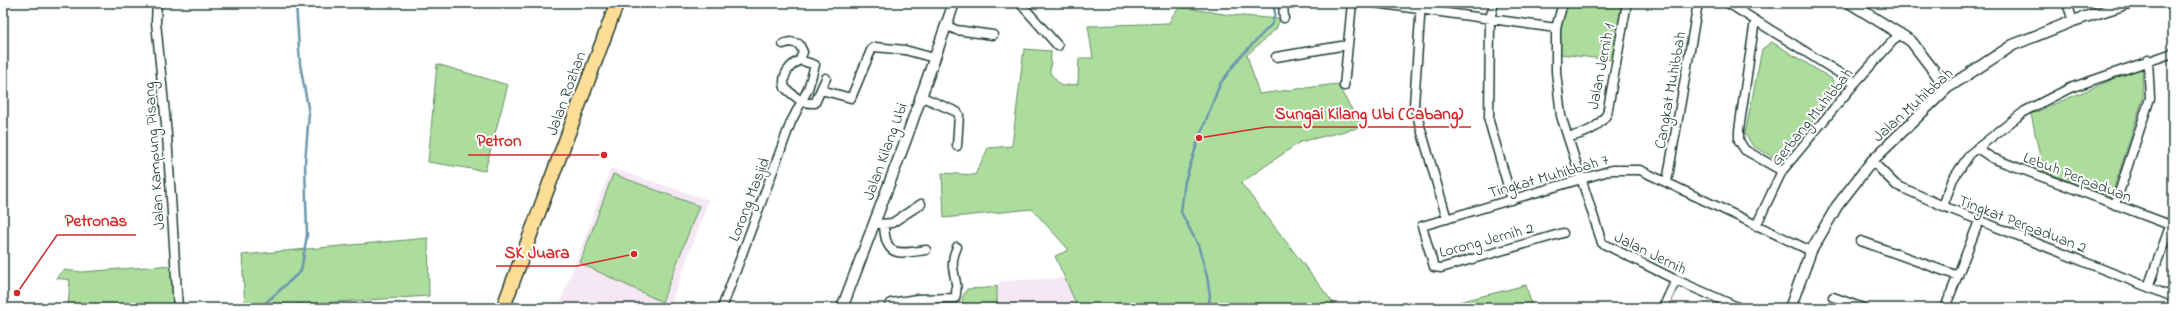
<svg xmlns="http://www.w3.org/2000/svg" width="2176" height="311" viewBox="0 0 2176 311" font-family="'Indie Flower',sans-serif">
<rect width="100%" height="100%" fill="#fff"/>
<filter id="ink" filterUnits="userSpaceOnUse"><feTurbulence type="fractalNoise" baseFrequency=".025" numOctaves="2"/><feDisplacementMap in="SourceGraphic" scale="8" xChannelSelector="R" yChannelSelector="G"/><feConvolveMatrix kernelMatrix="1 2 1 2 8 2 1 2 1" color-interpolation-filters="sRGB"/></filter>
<g filter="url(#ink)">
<path fill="#f5e8f4" d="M611,168l98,32 -40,108h-111z
M1065,278l13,30h-81v-23l5,-4z"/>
<path fill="#acdd9d" stroke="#668d68" d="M1567,3h55l-10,57 -52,-6 -1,-24z
M1180,7l50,8 50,4 -4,10 -29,26 12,39 78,-10 25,43 -62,15 -59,41 96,125h-259l-23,-52 14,-6 -37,-41 -88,9 -2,-45 33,2 13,-27 24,-2 12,-97 27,2 -1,22 11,13 17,-2 1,-26h14l-5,-32 81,-3 4,-8z
M1772,42l60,37 6,14 -60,67 -25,-14 -8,-12 17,-85z
M437,64l71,21 -23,86 -57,-9z
M2142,67l1,31 -32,100 -68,-27 -12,-57z
M613,174l86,32 -37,96 -82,-39z
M428,238l1,58 -184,12 -3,-53z
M173,265l3,41 -108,2 2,-28 -14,-2 7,-8 19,2z
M997,285v23l-34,-2 -1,-8 5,-9 21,-1z
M1526,285l6,21 -7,2 -86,-1z"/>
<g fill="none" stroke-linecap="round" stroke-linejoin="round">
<path stroke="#6c96ad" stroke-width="2.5" d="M260,308l41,-37 6,-36 -2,-72 4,-50 -9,-49 -4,-61
M1208,308l2,-12 -3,-20 -9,-31 -17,-33 4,-31 14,-43 21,-54 20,-27 32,-33 3,-11 -2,-10"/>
<defs>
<path id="minor" d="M157,3l-1,19 11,113 11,173
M1020,3l38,43
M1283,3l1,15
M1375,3l181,25
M1421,3l-7,102 33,114
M1494,3l-4,16 -1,102 23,79
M1563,3l-7,25v44l5,44 41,127 74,37 64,28
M1728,3l127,80
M2067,3l6,18
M1755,20l-16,110v11l6,9 37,21
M946,25l10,5 37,5
M783,44l7,-2 9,2 4,8 -3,8c-10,5 -19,15 -15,28 10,8 16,16 30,15l11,-25
M1276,57l71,-12
M1344,86l8,-83
M821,90l30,8 21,-50 3,-1 30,3 29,8
M920,96l37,16 2,3 -2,31
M1569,137c17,-4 28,-8 38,-23l20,-111
M1977,148l15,10 178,67
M1872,161l24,24 47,21 230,91
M1667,182l31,-179
M2115,205l35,-107 -2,-38
M1943,206l10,-27 17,-25 55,-43 45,-23 103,-35
M879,224l13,-1 29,-19
M884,224c1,34 14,30 42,26
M1756,226l26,-55 73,-88 45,-50
M1563,233l-122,35 -7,-1 -12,-41 190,-56h28l171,81
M1861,241l97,35
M2148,287l25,-69
M1833,297l30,11
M722,308l69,-186 17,-33 7,-24 -15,-5
M888,308l3,-5 26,-4 38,-1c6,-19 -9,-28 2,-51
M1663,308l13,-28
M1945,308l34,-87"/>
<path id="tertiary" d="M1850,3l61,38 36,47
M842,308l63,-166 49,-139
M1790,308l21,-57 26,-45 35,-45 75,-73 66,-43 60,-24 56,-18"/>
<path id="primary" d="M503,308l114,-305"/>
</defs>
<use href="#minor" stroke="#1f3d34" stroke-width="11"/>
<use href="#tertiary" stroke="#1f3d34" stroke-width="13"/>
<use href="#primary" stroke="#1f3d34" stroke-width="16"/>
<use href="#minor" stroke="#fff" stroke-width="8"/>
<use href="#tertiary" stroke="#fff" stroke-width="10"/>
<use href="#primary" stroke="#fedd96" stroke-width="13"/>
</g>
</g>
<g text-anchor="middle" stroke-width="4" stroke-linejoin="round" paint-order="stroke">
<g font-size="16" fill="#1f3d34" stroke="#fff">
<text transform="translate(1600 66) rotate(-79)" y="6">Jalan Jernih 1</text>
<text transform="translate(1669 90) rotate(-80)" y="6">Cangkat Muhibbah</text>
<text transform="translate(565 93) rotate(-70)" y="6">Jalan Rozhan</text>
<text transform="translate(1912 104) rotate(-42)" y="6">Jalan Muhibbah</text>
<text transform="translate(1811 116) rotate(-51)" y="6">Gerbang Muhibbah</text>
<text transform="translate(884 151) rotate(-70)" y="6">Jalan Kilang Ubi</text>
<text transform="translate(153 156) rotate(-94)" y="6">Jalan Kampung Pisang</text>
<text transform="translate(1548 175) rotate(-16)" y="6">Tingkat Muhibbah 7</text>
<text transform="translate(2078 176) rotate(21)" y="6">Lebuh Perpaduan</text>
<text transform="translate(748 199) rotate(-69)" y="6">Lorong Masjid</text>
<text transform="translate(2023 223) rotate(21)" y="6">Tingkat Perpaduan 2</text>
<text transform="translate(1486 239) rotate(-15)" y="6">Lorong Jernih 2</text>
<text transform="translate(1651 252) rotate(26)" y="6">Jalan Jernih</text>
</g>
</g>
<path fill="none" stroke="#d62828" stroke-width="1.5" d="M1199 138L1267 127H1471M604 155L529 155H468M17 293L57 235H136M634 254L577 266H496"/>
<g fill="#d62828" stroke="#fff" stroke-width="1.5">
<circle cx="1199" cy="138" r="4"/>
<circle cx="604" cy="155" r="4"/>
<circle cx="17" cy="293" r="4"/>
<circle cx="634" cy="254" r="4"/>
</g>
<g font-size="17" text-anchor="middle" font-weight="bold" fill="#d62828" stroke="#fff" stroke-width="4" stroke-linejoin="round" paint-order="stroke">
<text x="1369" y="119">Sungai Kilang Ubi (Cabang)</text>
<text x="499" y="146">Petron</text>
<text x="96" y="226">Petronas</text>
<text x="537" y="258">SK Juara</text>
</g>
<rect width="2176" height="311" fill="none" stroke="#fff" stroke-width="16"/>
<rect x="8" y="8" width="2160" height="295" fill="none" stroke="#1f3d34" stroke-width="1.5" filter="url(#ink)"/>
</svg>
